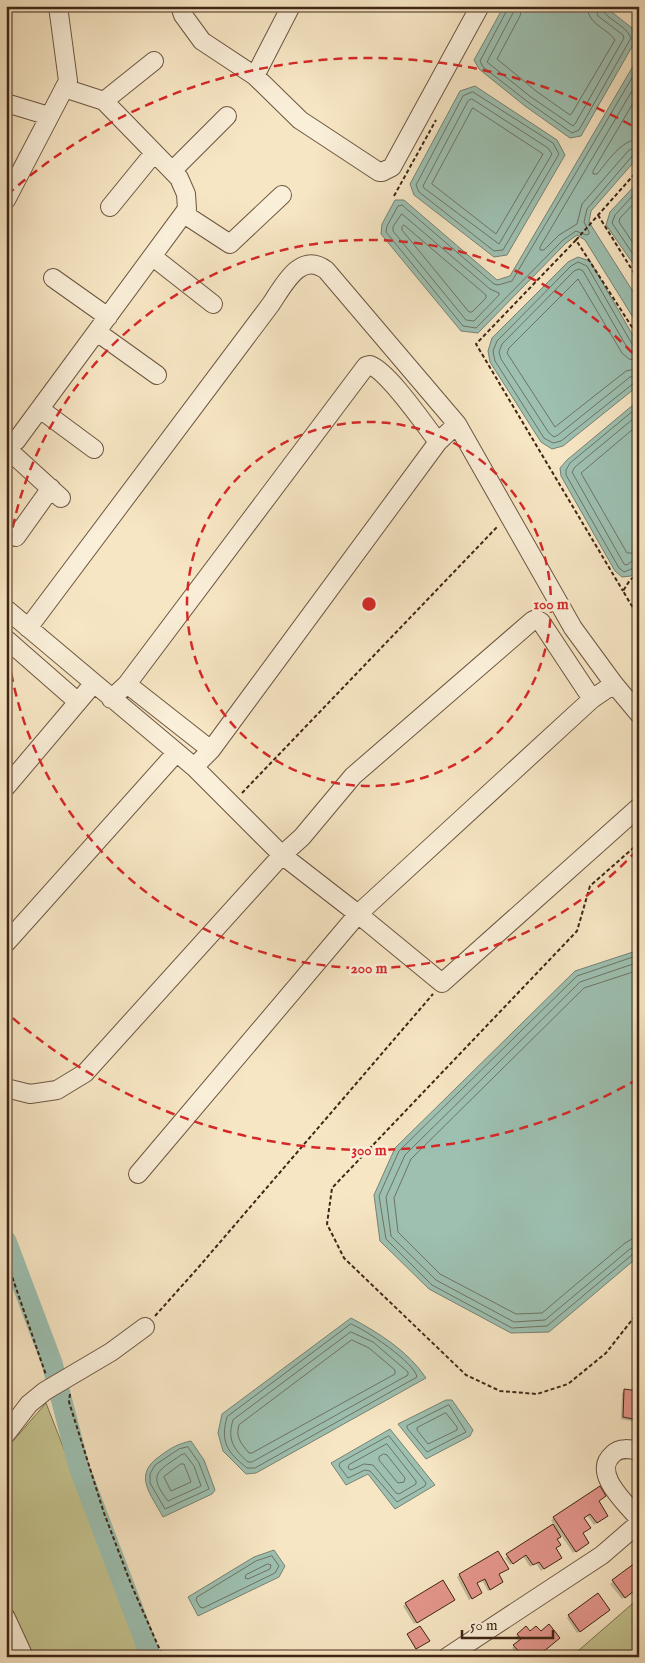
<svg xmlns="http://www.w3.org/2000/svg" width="645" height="1663" viewBox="0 0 645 1663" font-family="'IM FELL English',serif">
<rect width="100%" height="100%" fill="#f7e6c4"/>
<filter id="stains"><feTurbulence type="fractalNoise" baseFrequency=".004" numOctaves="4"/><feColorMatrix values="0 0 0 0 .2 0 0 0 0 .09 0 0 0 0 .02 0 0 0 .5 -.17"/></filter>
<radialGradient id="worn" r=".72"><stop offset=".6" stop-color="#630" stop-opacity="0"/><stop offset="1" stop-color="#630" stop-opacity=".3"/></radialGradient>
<path fill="#c4c38f" stroke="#827452" d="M46,1403l99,254h-115l-24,-53v-155z
M639,1598v59h-68z"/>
<path fill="#9dc0b1" stroke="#778273" d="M504,6h100l28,22 5,10 -56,98 -11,2 -45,-32 -46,-37 -5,-9z
M639,56v100l-48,55 -2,11 50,79v26l-54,-87 -8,-5 -11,8 -88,90 -17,-2 -80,-97 1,-10 13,-24h9l93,80 13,-4z
M475,86l82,54 8,15 -58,100 -13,2 -80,-62 -4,-11 50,-93z
M639,181v91l-33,-47 4,-13z
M578,257l12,4 49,85v39l-76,61 -11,3 -11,-7 -51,-80 -2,-11 4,-13 76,-76z
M639,400v170l-8,6 -9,1 -7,-6 -54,-95 -1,-8 7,-8z
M639,950v306l-90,76 -38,1 -82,-44 -49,-48 -6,-46 21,-47 180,-177z
M351,1318c28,15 57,33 75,60l-170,95 -10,1 -23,-23 -5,-18 4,-19z
M446,1400h6l21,30 -3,6 -44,23 -28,-35z
M390,1429l45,56 -40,24 -27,-35 -22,11 -15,-22z
M191,1441l13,19 11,30 -3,4 -49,23c-12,-23 -31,-42 -3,-61 11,-8 17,-12 31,-15z
M274,1550l11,16 -6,11 -81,39 -10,-19 66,-40z"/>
<path fill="#0003" d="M625,1390l14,2v45h-4l1,-15 -15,-3 1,-26z
M597,1501l7,17 -10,7 -7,-10 -4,3 -1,16 3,11 -12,8 -12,-18 -5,4 -1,9 3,12 -17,11 -5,-8 -6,4 -7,-11 -13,9 -5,-7 49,-34 -3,-4 3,-2z
M639,1561v25l-17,13 -12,-15z
M460,1575h38l1,9 -11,7 -6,-11 -6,4 2,11 -9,5 -12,-23z
M451,1602l-37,22 -11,-18 3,-2z
M606,1612l-29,21 -10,-15 2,-2z
M526,1628l4,5 6,24h-17l-7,-9 7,-6 -4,-5z
M408,1635l19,6 -12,8z"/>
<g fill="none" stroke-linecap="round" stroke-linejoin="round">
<path stroke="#6e7364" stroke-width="1" d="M508,6l-1,4 -27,51 3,6 45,35 44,31 7,-3 52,-92c-5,-14 -28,-19 -30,-32
M514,6l-1,7 -26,49 44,35 42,29 2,-2 49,-86 -1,-3 -25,-19 -3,-10
M522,6l-2,10 -23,43 39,32 34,24 2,-2 43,-73c-9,-13 -27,-15 -28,-34
M639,66l-127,215 -14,4 -4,-1 -92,-79 -4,1 -11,20 -1,6 77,94 13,2 87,-88 13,-9 10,4 3,-1v-2l-5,-10 3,-13 46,-54 6,-2
M639,79l-99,168v3h4l15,-15 18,-11 5,-20 47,-54 10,-4
M473,92l80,51 6,11 -56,96 -9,1 -75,-59 -3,-7 47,-89z
M639,93l-46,78v3h4c11,-13 24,-34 42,-35
M472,99l76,49 4,6 -53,90 -75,-56 -1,-2 45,-85z
M473,108l70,46 -47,80 -64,-50z
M639,189l-24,26 -3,8 27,40
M639,198l-19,20 -1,4 20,30
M402,214l88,75 9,4v2l-25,26 -8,-1 -73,-89v-4z
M404,225l82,70v3l-14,14h-3l-67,-82v-3z
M639,347l-7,-3 -45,-78 -9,-4 -7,4 -74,75 -4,10 2,10 49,77 9,5 8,-2 73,-58 5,-2
M639,353l-7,-1 -4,-3 -45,-78 -4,-2 -5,2 -72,73 -3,8 2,7 48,74 5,4 4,-2 72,-58 9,-2
M639,361l-10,-2 -7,-6 -44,-74 -69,69 -2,5 48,74 71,-56 13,-3
M639,406l-69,57 -4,7v5l53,93 5,4 15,-6
M639,414l-64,53 -3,5 52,92 3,1 5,-4 7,-1
M639,424l-58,49 46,80h12
M639,955l-62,21 -178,175 -20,45 7,43 46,46 80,43 35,-2 86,-72 6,-2
M639,962l-59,20 -175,173 -19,42 5,39 45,44 78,42 31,-2 85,-71 9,-3
M639,970l-55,18 -173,171 -17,39 4,34 42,42 76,40 26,-1 83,-70 7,-4h7
M351,1324c14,5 64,39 66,53l-162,91h-8c-20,-16 -27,-26 -20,-51z
M351,1332l22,10 35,30v3l-156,87h-4c-15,-13 -21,-23 -15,-42z
M352,1340l17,8 26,22v4l-143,79h-3c-8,-10 -14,-16 -10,-28z
M449,1405l17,27 -39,20 -20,-24v-2z
M446,1413l11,14v3l-29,14 -11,-14v-2z
M389,1436l37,47 -1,3 -28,16 -27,-31 -5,-1 -17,8 -9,-12 1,-3z
M387,1444l29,37v3l-17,10 -3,-1 -23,-28 -9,-1 -13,6 -3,-2 1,-3z
M188,1447l11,16 10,26 -44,20 -15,-26v-9l5,-9 24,-16z
M185,1454l9,12 7,20 -33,15c-21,-27 -10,-30 13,-46z
M384,1454l3,1 18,23 -1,4 -6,1 -19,-23v-3z
M181,1464h3l7,18 -20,9 -7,-14z
M272,1556l7,10 -4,7 -72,35 -3,-1 -4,-7 1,-3 59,-36z
M268,1564l3,1 -1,4 -22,10 -3,-1 1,-3z"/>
<path stroke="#9dc0b1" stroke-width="21" d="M6,1241l46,122 27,104 72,190"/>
</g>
<path fill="#e5978d" stroke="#3f2616" d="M624,1389l15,2v44l-2,-1 1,-14 -15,-3z
M600,1486l6,10 -7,5 9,15 -11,7 -7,-9 -6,4 7,10 -8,5 6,10 -13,9 -23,-35z
M553,1524l8,13 -4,2 4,6 -5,3 6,10 -18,11 -5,-7 -6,3 -7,-10 -13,9 -7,-10z
M498,1551l11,18 -10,5 4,8 -13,8 -5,-11 -8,4 5,10 -10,6 -13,-25z
M639,1560v27l-14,11 -13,-18z
M443,1580l12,20 -38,23 -12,-20z
M598,1593l12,17 -30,22 -12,-17z
M549,1624l11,14 -23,19h-13l-11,-12 8,-6 -4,-5 9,-8 4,5 6,-5 5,5z
M420,1626l10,15 -14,8 -9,-15z"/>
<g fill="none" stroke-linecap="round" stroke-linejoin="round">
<defs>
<path id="minor" d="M180,6l3,9 19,26 53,35 45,44 79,52h3l10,-5 88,-161
M255,76l36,-70
M104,101l50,-40
M6,103l43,13
M172,171l55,-55
M6,200l62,-119 -10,-75
M110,207l44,-54
M184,214l46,30 52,-49
M153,257l60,47
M53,278l55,39
M97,332l60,43
M40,409l54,40
M6,444l10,-3 171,-232 -1,-15 -7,-16 -75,-77 -40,-13
M6,448l55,50
M16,537l35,-49
M6,609l188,158 88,88 76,59 84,69 197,-176
M28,628l243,-324c13,-19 29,-53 55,-34l131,154 116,204 41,56 25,30
M6,639l72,63
M127,684l84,66
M111,699l16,-15 239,-318 4,-1c19,7 54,59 68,77
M194,767l17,-17 227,-308 19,-18
M6,787l88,-104
M6,943l170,-190
M6,1088l24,6 27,-4 28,-17 197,-218 20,-18 51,-61 179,-155 4,-2 5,3 51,77
M138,1174l220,-260 234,-215 22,-15
M6,1434l23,-30 16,-13 66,-39 34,-25
M639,1451c-9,-2 -19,-4 -26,3 -22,19 13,49 26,65
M6,1618l18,39
M447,1657l155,-102 37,-32"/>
</defs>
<use href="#minor" stroke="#6d5642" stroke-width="20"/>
<path stroke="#3f2616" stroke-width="2" stroke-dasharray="4 2.5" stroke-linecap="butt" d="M639,169l-63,71 63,98
M394,196l42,-76
M598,215l41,66
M576,240l-100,104 147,247
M639,573l-9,7 -7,11 16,27
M242,793l256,-267
M639,843l-49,43 -13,45 -245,257 -5,36 17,34 122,117 34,16 37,3 31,-10 38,-31 33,-42
M6,1259l40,116
M155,1316l42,-47 236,-275
M70,1394l-1,8 35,111 27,71 32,73"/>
<use href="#minor" stroke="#faefd9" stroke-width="18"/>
</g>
<g fill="none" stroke="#d62828" stroke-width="2.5" stroke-dasharray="9 6">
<circle cx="369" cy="604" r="182"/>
<path d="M637 850A364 364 0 0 1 6 636M6 572A364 364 0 0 1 637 358"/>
<path d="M638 1079A546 546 0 0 1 7 1013M7 195A546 546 0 0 1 638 129"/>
</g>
<circle cx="369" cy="604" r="8" fill="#d62828" stroke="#faefd9" stroke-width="2.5"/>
<g font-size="15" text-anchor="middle" font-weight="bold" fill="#d62828" stroke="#faefd9" stroke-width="5" stroke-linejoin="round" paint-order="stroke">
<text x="551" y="609">100 m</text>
<text x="369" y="973">200 m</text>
<text x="369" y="1155">300 m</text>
</g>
<rect width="645" height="1663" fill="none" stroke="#f7e6c4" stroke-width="25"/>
<rect x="8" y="8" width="630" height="1648" fill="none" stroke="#3f2616" stroke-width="2.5"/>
<rect x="12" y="12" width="620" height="1638" fill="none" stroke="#3f2616"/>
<path d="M462 1630v8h91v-8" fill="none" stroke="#3f2616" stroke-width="2.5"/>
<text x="470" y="1630" font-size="15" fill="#3f2616" stroke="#faefd9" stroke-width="4" paint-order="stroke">50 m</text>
<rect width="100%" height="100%" filter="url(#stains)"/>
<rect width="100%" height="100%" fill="url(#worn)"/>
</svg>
